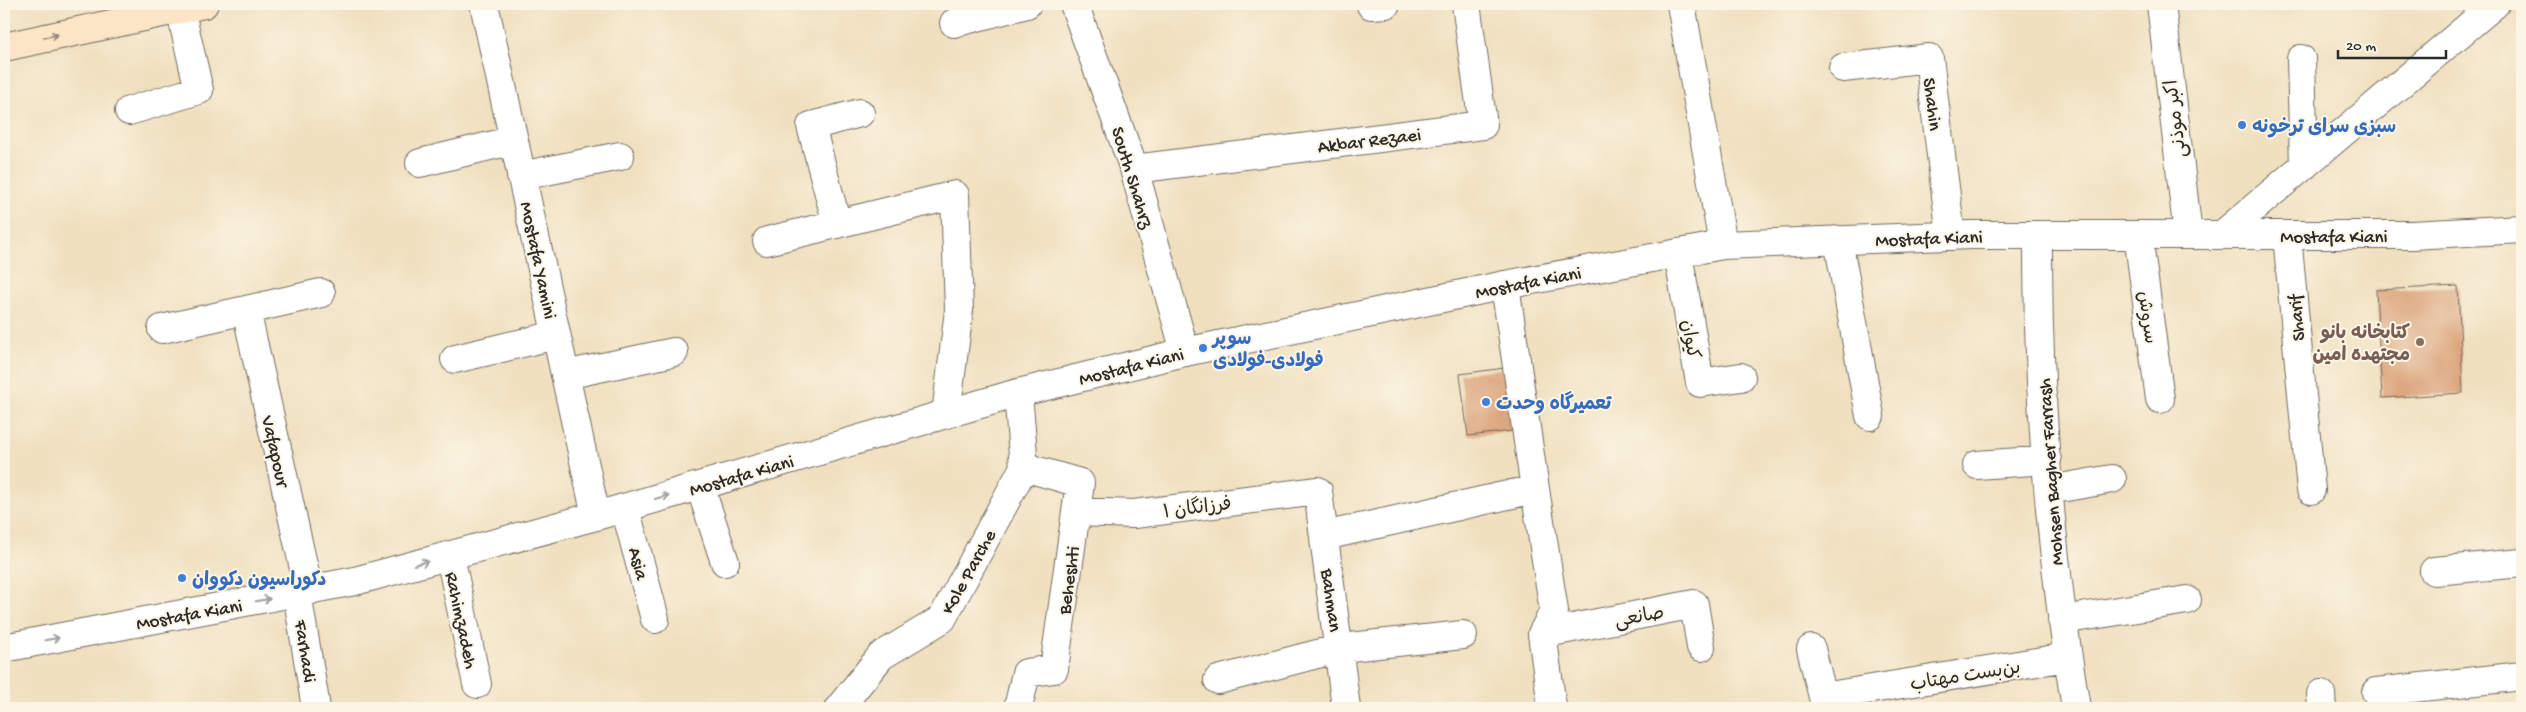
<svg xmlns="http://www.w3.org/2000/svg" width="2526" height="712" viewBox="0 0 2526 712" font-family="'Gochi Hand','Playpen Sans Arabic',sans-serif">
<rect width="100%" height="100%" fill="#fcf5e5"/>
<filter id="ink" filterUnits="userSpaceOnUse"><feTurbulence type="fractalNoise" baseFrequency=".02" numOctaves="2"/><feDisplacementMap in="SourceGraphic" scale="10" xChannelSelector="R" yChannelSelector="G"/><feConvolveMatrix kernelMatrix="1 2 1 2 8 2 1 2 1" color-interpolation-filters="sRGB"/></filter>
<filter id="wash" filterUnits="userSpaceOnUse"><feTurbulence type="fractalNoise" baseFrequency=".0096" numOctaves="4" result="noise"/><feDisplacementMap in="SourceGraphic" scale="20" xChannelSelector="R" yChannelSelector="G"/><feGaussianBlur stdDeviation="1.12" result="paint"/><feColorMatrix in="noise" values="0 0 0 0 0 0 0 0 0 0 0 0 0 0 0 0 0 1.4 0 .05"/><feComposite in="paint" operator="in"/></filter>
<g filter="url(#wash)">
<rect width="100%" height="100%" fill="#f0e0c0"/>
<g id="blocks">
<path fill="#dca67e" d="M2458,286l5,107 -81,5 -6,-108z
M1505,368l7,63 -44,5 -8,-62z"/>
</g>
</g>
<g filter="url(#ink)">
<use href="#blocks" fill-opacity="0" stroke="#706a5f" stroke-width="1"/>
<g fill="none" stroke-linecap="round" stroke-linejoin="round">
<defs>
<path id="minor" d="M484,4l112,512
M1074,4l60,165 51,183
M1681,4l42,241
M2161,4l27,231
M1371,5l15,-1
M954,23l73,-19
M2301,59l3,107
M1843,68l86,-10 22,178
M129,111l70,-21 -20,-86
M420,163l94,-23
M1134,169l349,-44 -17,-121
M521,176l99,-20
M837,224l-26,-98 49,-13
M2038,235c-1,158 12,318 38,473
M2138,235l22,164
M2222,235l273,-231
M2287,236l24,254
M1838,240l32,176
M767,241l188,-46 4,115 -13,104
M1678,253l22,130 41,-6
M1505,285l30,204
M246,310l63,281
M162,329l159,-36
M455,359l101,-24
M565,375l109,-23
M1977,465l70,-5
M700,486l25,76
M2049,490l63,-11
M625,508l30,111
M1076,512l58,2 184,-23 28,217
M1324,536l211,-47 19,122 -12,23 10,72
M450,556l27,128
M2434,571l88,-8
M297,593l19,115
M2062,620l125,-20
M1542,634l152,-30 7,43
M1811,649l12,48 244,-40
M1218,680l122,-32 123,-13
M2376,692l146,-16
M2321,694l1,14
M1018,708l8,-35 28,-4 26,-186 -56,-16"/>
<path id="tertiary" d="M4,648l351,-67 241,-65 422,-123 167,-41 320,-67 218,-40 248,-10h441l110,-6
M839,708l42,-52 61,-37 82,-152 -6,-74"/>
<path id="secondary" d="M4,47l200,-43"/>
</defs>
<use href="#minor" stroke="#706a5f" stroke-width="30"/>
<use href="#tertiary" stroke="#706a5f" stroke-width="30"/>
<use href="#secondary" stroke="#706a5f" stroke-width="30"/>
<use href="#minor" stroke="#fff" stroke-width="28"/>
<use href="#tertiary" stroke="#fff" stroke-width="28"/>
<use href="#secondary" stroke="#fce5c4" stroke-width="28"/>
</g>
<defs><path id="oneway-shaft" d="M-6 0H5M1.5-3L5.5 0L1.5 3" fill="none" stroke-width="1.6" stroke-linecap="round" stroke-linejoin="round" transform="scale(1.25)"/></defs>
<use stroke="#948878" href="#oneway-shaft" transform="translate(51 36) rotate(-12)"/>
<g stroke="#a0a0a0">
<use href="#oneway-shaft" transform="translate(662 497) rotate(-16)"/>
<use href="#oneway-shaft" transform="translate(421 563) rotate(-15)"/>
<use href="#oneway-shaft" transform="translate(263 600) rotate(-10)"/>
<use href="#oneway-shaft" transform="translate(52 639) rotate(-10)"/>
</g>
</g>
<g fill="#3f7fe0" stroke="#fcf5e5" stroke-width="2">
<circle cx="2242" cy="125" r="5"/>
<circle cx="1203" cy="348" r="5"/>
<circle cx="1486" cy="402" r="5"/>
<circle cx="182" cy="578" r="5"/>
</g>
<circle fill="#8d6e63" stroke="#fcf5e5" stroke-width="2" cx="2420" cy="342" r="5"/>
<g text-anchor="middle" stroke-width="4" stroke-linejoin="round" paint-order="stroke">
<g font-size="19" fill="#2b2b2b" stroke="#fcf5e5">
<text transform="translate(1934 104) rotate(83)" y="7">Shahin</text>
<text transform="translate(2174 119) rotate(-97)" y="7">اکبر موذنی</text>
<text transform="translate(1369 139) rotate(-7)" y="7">Akbar Rezaei</text>
<text transform="translate(1134 177) rotate(73)" y="7">South Shahrz</text>
<text x="2334" y="242">Mostafa Kiani</text>
<text transform="translate(1929 237) rotate(-2)" y="7">Mostafa Kiani</text>
<text transform="translate(540 260) rotate(78)" y="7">Mostafa Yamini</text>
<text transform="translate(1528 281) rotate(-11)" y="7">Mostafa Kiani</text>
<text transform="translate(2149 317) rotate(82)" y="7">سروش</text>
<text transform="translate(2295 318) rotate(-95)" y="7">Sharif</text>
<text transform="translate(1692 339) rotate(80)" y="7">کیوان</text>
<text transform="translate(1131 365) rotate(-14)" y="7">Mostafa Kiani</text>
<text transform="translate(277 451) rotate(77)" y="7">Vafapour</text>
<text transform="translate(2049 472) rotate(-94)" y="7">Mohsen Bagher Farrash</text>
<text transform="translate(741 474) rotate(-16)" y="7">Mostafa Kiani</text>
<text transform="translate(1197 506) rotate(-7)" y="7">فرزانگان ۱</text>
<text transform="translate(640 563) rotate(75)" y="7">Asia</text>
<text transform="translate(967 571) rotate(-61)" y="7">Kole Parche</text>
<text transform="translate(1067 580) rotate(-82)" y="7">Beheshti</text>
<text transform="translate(1333 600) rotate(82)" y="7">Bahman</text>
<text transform="translate(189 613) rotate(-10)" y="7">Mostafa Kiani</text>
<text transform="translate(1639 615) rotate(-11)" y="7">صانعی</text>
<text transform="translate(463 620) rotate(78)" y="7">Rahimzadeh</text>
<text transform="translate(307 651) rotate(81)" y="7">Farhadi</text>
<text transform="translate(1965 674) rotate(-9)" y="7">بن‌بست مهتاب</text>
</g>
<g font-size="19" font-weight="bold" fill="#366cbe" stroke="#fcf5e5" text-anchor="start">
<text x="2252" y="132">سبزی سرای ترخونه</text>
<text x="1213" y="344">سوپر<tspan x="1213" dy="22">فولادی-فولادی</tspan></text>
<text x="1496" y="409">تعمیرگاه وحدت</text>
<text x="192" y="585">دکوراسیون دکووان</text>
</g>
<g font-size="19" font-weight="bold" fill="#785e54" stroke="#fcf5e5" text-anchor="end">
<text x="2410" y="338">کتابخانه بانو<tspan x="2410" dy="22">مجتهده امین</tspan></text>
</g>
</g>
<rect width="2526" height="712" fill="none" stroke="#fcf5e5" stroke-width="20"/>
<path d="M2338 50v8h108v-8" fill="none" stroke="#2b2b2b" stroke-width="2.5"/>
<text x="2346" y="50" font-size="15" fill="#2b2b2b" stroke="#fcf5e5" stroke-width="4" paint-order="stroke">20 m</text>
</svg>
